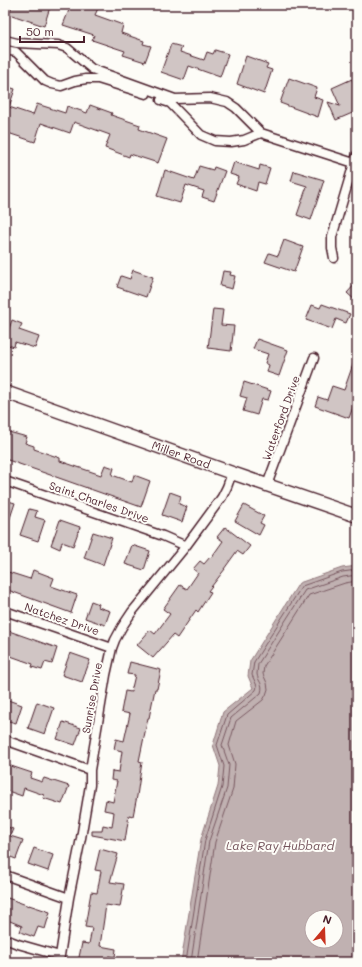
<svg xmlns="http://www.w3.org/2000/svg" width="362" height="967" viewBox="0 0 362 967" font-family="Mali,sans-serif">
<rect width="100%" height="100%" fill="#fdfcf7"/>
<filter id="ink" filterUnits="userSpaceOnUse"><feTurbulence type="fractalNoise" baseFrequency=".025" numOctaves="2"/><feDisplacementMap in="SourceGraphic" scale="8" xChannelSelector="R" yChannelSelector="G"/><feConvolveMatrix kernelMatrix="1 2 1 2 8 2 1 2 1" color-interpolation-filters="sRGB"/></filter>
<g filter="url(#ink)">
<path fill="#c0b1b1" stroke="#91777b" fill-rule="evenodd" d="M357,566v396h-176l20,-123 17,-53 2,-20 -7,-21 10,-33 30,-24 -5,-12 2,-15 49,-78 43,-15zM312,917h24v24h-24z"/>
<g fill="none" stroke-linecap="round" stroke-linejoin="round">
<path stroke="#795961" stroke-width="1" d="M186,962l19,-122 17,-53 2,-21 -7,-21 10,-30 29,-25 1,-4 -5,-11 2,-13 48,-76 40,-14 15,-2
M191,962l18,-121 18,-53 2,-23 -7,-20 9,-27 30,-25c3,-10 -3,-11 -4,-19 0,-3 1,-7 1,-10l47,-74 38,-13 14,-2
M197,962l18,-120 18,-53 2,-25 -6,-19 7,-24 27,-21 3,-5 2,-6 -1,-6 -4,-9 1,-8 45,-71 36,-12 12,-2"/>
</g>
<path fill="#d0c5c4" stroke="#4a1f2b" d="M12,5h32l6,2 -6,19 -35,-12z
M71,5h24l4,1 -4,9 28,10 -2,8 23,8 -1,3 8,2 -6,16 -22,-7 2,-4 -33,-11 2,-5 -31,-10z
M171,44l11,3 -2,5 24,8 3,-8 6,2 2,-4 13,4 -8,23 -31,-11 -5,14 -23,-8z
M246,56l22,8 -2,4 6,2 -8,24 -27,-10z
M289,78l28,10 -3,9 9,3 -5,17 -38,-14z
M352,79l5,11v21l-21,9 -8,-18 12,4 -8,-18z
M5,86l10,3 -6,18 24,8 4,-11 28,9 2,-7 20,7 3,-8 22,8 -1,2 29,10 -1,4 28,10 -9,24 -28,-9 -1,3 -24,-9 5,-13 -36,-13 -4,11 -29,-10 -6,19 -30,-10z
M234,162l25,8 1,-5 10,3 -5,16 -7,-2 -2,9 -20,-7 3,-7 -9,-3z
M199,166l14,4 1,-3 11,4 -11,30 -12,-4 2,-6 -18,-6 -6,18 -23,-7 8,-26 29,10z
M294,171l30,9 -13,40 -14,-5 10,-29 -16,-5z
M284,240l19,7 -9,25 -29,-10 4,-9 9,3z
M133,270l20,7 -7,20 -29,-10 4,-11 9,3z
M223,271l8,1 -1,3 5,1 -3,13 -12,-3z
M357,282v20l-10,-9z
M322,304l28,10 -4,9 -10,-4 -4,10 -26,-9 6,-15 8,3z
M213,309l10,1 -2,15 13,1 -3,25 -23,-3z
M12,320l10,4 -3,6 20,7 -4,11 -20,-6 -1,5 -9,-3v-4z
M257,339l31,11 -9,26 -12,-4 2,-7 -4,-2 3,-9 -15,-5z
M356,356h1v40l-8,22 -34,-12 3,-9 9,3 5,-14 12,4z
M244,382l27,9 -3,9 -6,-1 -5,16 -14,-4 4,-13 -7,-2z
M5,431l22,6 -2,6 9,3v3l26,9v3l41,14 4,-10 9,3 -2,7 20,7 2,-7 16,6 -9,26 -136,-48z
M170,492l11,4 -2,8 8,3 -5,15 -20,-7z
M5,500l10,3 -9,27h-1z
M244,505l20,11 -4,7 4,2 -5,10 -24,-14z
M29,509l8,2 -2,6 10,3 -7,21 -18,-6z
M60,520l20,7 -7,19 -11,-4 -2,7 -9,-4z
M225,527l25,19 -7,9 -6,-4 -13,18h1l-17,22 3,1 -13,20 -2,-2 -19,28 -4,-3 -20,23 -16,-13 13,-15 5,4 15,-20 -7,-5 17,-24 7,4 11,-16 -5,-4 7,-8 4,3 6,-7 1,1 12,-17 -6,-4z
M93,532l19,6 -9,27 -19,-7z
M132,545l18,6 -6,19 -19,-6z
M33,570l21,8 -3,8 26,9 -6,18 -66,-24v-18l25,8z
M91,601l8,3 -1,3 12,4 -5,14 -20,-7z
M9,631l48,17 -5,16 -7,-2 -3,8 -10,-3 1,-3 -28,-10v-11z
M70,653l20,7 -8,22 -20,-7z
M130,662l31,8 -4,19h-2l-6,29h-1l-9,43 3,1 -5,34 -4,20 -4,-1 -4,26 -33,-6v-4h10l1,-6 9,2 2,-15 -10,-2 2,-10 7,2 4,-21 -6,-1 1,-9 7,1 3,-21 -8,-2 2,-10 8,2 6,-27 -9,-2 4,-21 6,1 4,-17 -8,-1z
M5,699l17,6 -6,18 -11,-3z
M37,702l17,6 -9,26 -17,-6z
M63,722l18,6 -6,17 -18,-6z
M5,764l27,9 -2,5 12,4 2,-4 25,8 -7,18 -19,-6 1,-3 -20,-7 -2,8 -17,-6z
M5,826l8,3 -3,7 13,4 -7,19 -11,-4z
M34,848l19,7 -5,16 -20,-7z
M100,849l18,5 -8,28 14,2 -4,23 -14,-2 -6,41 16,3 -1,8 -6,-1 -1,5 -5,-1 -1,2h-24l4,-19 7,1 3,-16 -7,-1 6,-35 6,1 4,-22 -6,-1z
M5,897l24,9v-1l21,7 -5,17 -7,-2 -4,10 -14,-5 2,-6 -17,-7z"/>
<g fill="none" stroke-linecap="round" stroke-linejoin="round">
<defs>
<path id="street" d="M5,40l12,3 41,2 9,3 25,21 83,30 35,-1 17,4 9,6 25,25 93,30
M5,50l11,2 29,29 7,3 9,2 14,-5 11,-2h12l48,15
M161,100l9,3 31,32 14,6 16,1 13,-2 17,-7
M334,258l-2,-10v-11l22,-74 3,-8
M5,481l158,55 23,10
M267,485l47,-127
M5,611l107,37
M5,740l85,30
M5,875l64,23
M5,939l13,5 42,12
M59,962l10,-64 12,-60 9,-53v-15l16,-95 6,-27 3,-8 7,-13 10,-15 54,-66 36,-49 5,-10 5,-14"/>
<g id="secondary">
<path id="s1" d="M5,392l227,81 125,43"/>
</g>
</defs>
<use href="#street" stroke="#4a1f2b" stroke-width="11"/>
<use href="#secondary" stroke="#4a1f2b" stroke-width="15"/>
<use href="#street" stroke="#fdfcf7" stroke-width="8"/>
<use href="#secondary" stroke="#fdfcf7" stroke-width="12"/>
</g>
</g>
<g text-anchor="middle" stroke-width="4" stroke-linejoin="round" paint-order="stroke">
<g font-size="11" fill="#4a1f2b" stroke="#fdfcf7">
<text transform="translate(281 418) rotate(-70)" y="4">Waterford Drive</text>
<text dy="4" stroke="none"><textPath href="#s1" startOffset="187">Miller Road</textPath></text>
<text transform="translate(99 502) rotate(19)" y="4">Saint Charles Drive</text>
<text transform="translate(62 619) rotate(19)" y="4">Natchez Drive</text>
<text transform="translate(92 698) rotate(-80)" y="4">Sunrise Drive</text>
</g>
<g font-size="12" font-style="italic" fill="#73525a" stroke="#fdfcf7">
<text x="280" y="850">Lake Ray Hubbard</text>
</g>
</g>
<rect width="362" height="967" fill="none" stroke="#fdfcf7" stroke-width="20"/>
<rect x="10" y="10" width="342" height="947" fill="none" stroke="#4a1f2b" stroke-width="1.5" filter="url(#ink)"/>
<g transform="translate(324 929) rotate(19)"><circle r="19" fill="#fdfcf7" stroke="#b5a4a5"/>
<path d="M0-3L7 15L0 10L-7 15Z" fill="#c8321e"/>
<text y="-6" font-size="11" font-weight="bold" text-anchor="middle" fill="#4a1f2b">N</text>
</g>
<path d="M20 36v6h64v-6" fill="none" stroke="#4a1f2b" stroke-width="2"/>
<text x="26" y="36" font-size="12" fill="#4a1f2b" stroke="#fdfcf7" stroke-width="3" paint-order="stroke">50 m</text>
</svg>
